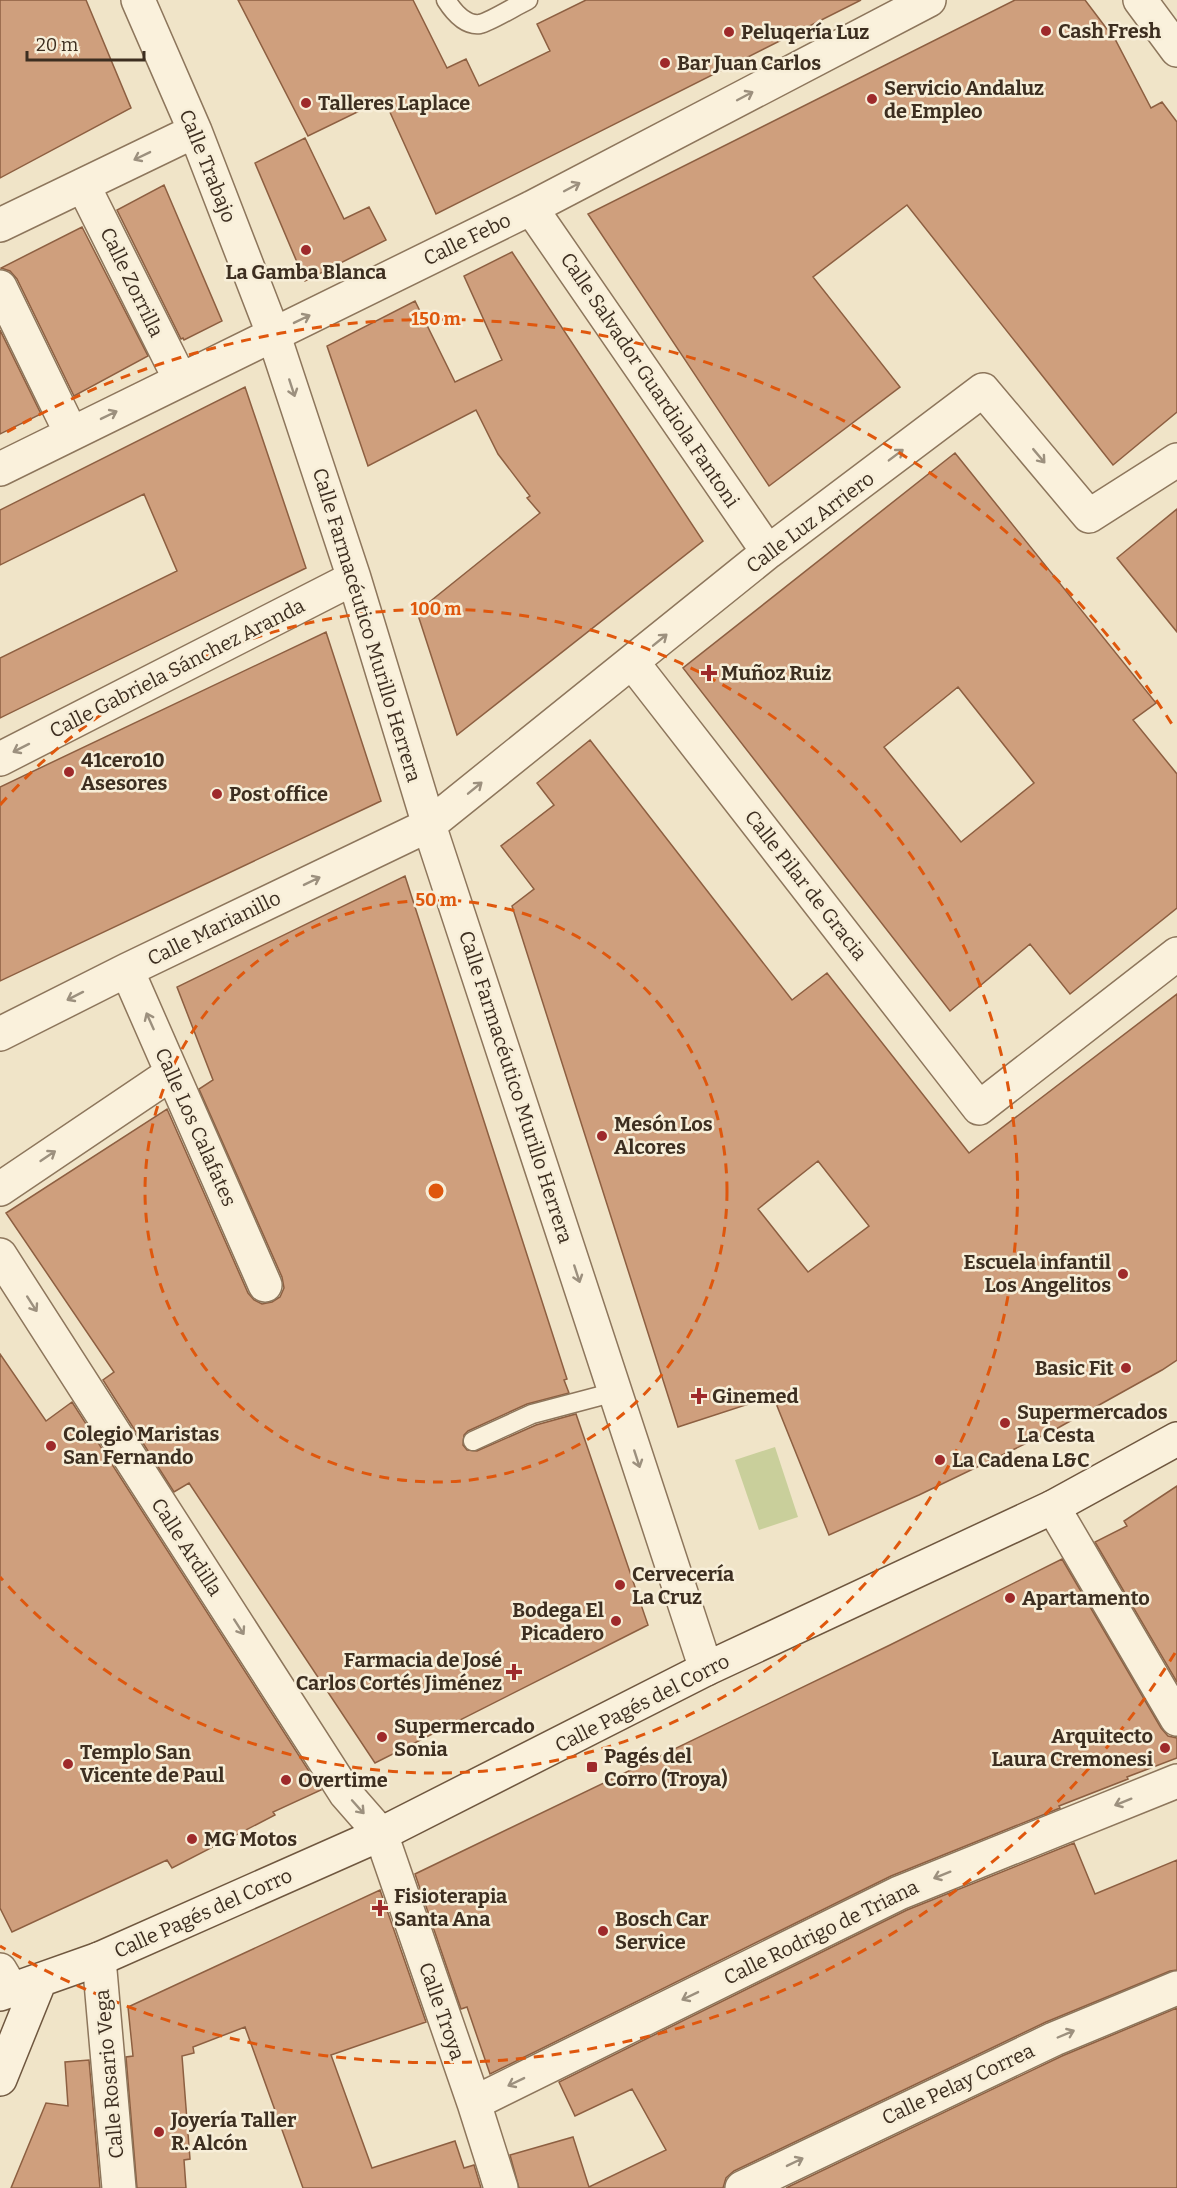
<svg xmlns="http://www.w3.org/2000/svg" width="1177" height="2188" viewBox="0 0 1177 2188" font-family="Bitter,serif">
<rect width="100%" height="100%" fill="#f0e4c8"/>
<path fill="#c9cf9b" d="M775,1447l23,70 -39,13 -24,-70z"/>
<path fill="#cf9f7d" stroke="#8d5f41" stroke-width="1.5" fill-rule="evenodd" d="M0,0h86l45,108 -131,70z
M238,0h175l34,68 19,-9 13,27 71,-35 -13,-27 49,-24h275l-425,214 -52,-115 -76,37z
M1015,0h70l31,41 35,67 11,-6 15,20v290l-64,53 -206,-260 -94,72 87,110 -131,99 -181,-272z
M305,138l39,81 25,-12 17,33 -81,41 -50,-118z
M164,185l58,136 -38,19 -1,-2 -2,1 -64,-129z
M82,227l66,129 -74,40 -57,-117 -7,-8 -9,-3z
M512,252l191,289 -246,194 -40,-123 123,-99 -13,-15 3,-2 -32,-42 -22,-44 -108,56 -41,-120 88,-45 40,81 47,-22 -38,-84z
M0,330l41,84 -41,20z
M245,387l61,181 -306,150v-60l177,-87 -33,-77 -144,71v-55z
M955,453l201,250 -23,17 44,54v134l-107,86 -40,-50 -80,67 -267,-343zM958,687l76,96 -73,59 -77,-95z
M1177,509v123l-60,-74z
M326,632l55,169 -381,180v-194z
M590,740l202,260 35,-27 142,180 208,-159v366l-15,10 -106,59 -137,66 -90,40 -56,-139 -95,31 -166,-521 22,-17 -33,-43 53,-41 -17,-22zM818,1161l51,65 -61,46 -50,-63z
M405,876l162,503 -3,1 5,13 -42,11 -59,27 -4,4 -1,10 4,5 10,1 59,-26 40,-11 72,211 -273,138 -186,-280 -15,9 -71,-112 11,-8 -108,-159 161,-104 81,184 6,7 8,4 10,-2 8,-5 4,-9 -2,-11 -83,-188 14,-9 -36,-93z
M0,1354l46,67 26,-19 249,388 -48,22 2,3 -103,53 -5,-8 -155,72 -12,-24z
M1177,1486v196l-82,-140 32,-16 -3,-5z
M1062,1559l99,169 7,8 9,2v20l-50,19 1,2 -69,27 1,2 -169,68 -401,198 -23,-67 -6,2 -46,-135 475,-229z
M1074,1843l21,51 82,-34v110l-7,1 -124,51 -312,149 -8,7 -3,10h-204l-9,-33 63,-18 16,50 77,-37 -34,-61 -57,27 -16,-34 348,-172z
M380,1890l46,132 -95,33 41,113 83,-27 9,27 10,-3 7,23h-178l-58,-161 -52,20 1,6 -12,3 8,103 -6,1 2,28h-49l-11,-131 7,-1 -5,-49z
M1177,2008v180h-391l276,-132z
M89,2060l11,128h-89l35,-85 22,3 -3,-44z"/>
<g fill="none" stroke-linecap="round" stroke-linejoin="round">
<defs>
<path id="lane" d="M446,0c7,11 19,26 34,24 10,-2 37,-19 48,-24
M473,1441l59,-27 83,-22"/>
<path id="street" d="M138,0l57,131 78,202 81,245 75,247 277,844
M1140,0l37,50
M83,185l97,194
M531,208l237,344
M0,225l195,-94
M0,287l71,146
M0,469l531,-261 398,-208
M632,662l347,446 198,-154
M0,759l354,-181
M127,970l138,315
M0,1034l127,-64 302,-145 339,-273 215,-162 106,126 88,-56
M0,1189l172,-116
M0,1255l346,539 35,40 93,269 27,85
M1053,1507l124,212
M99,1959l20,229
M0,1970l12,20
M474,2103l425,-210 278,-112
M742,2188l312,-149 123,-51"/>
<path id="secondary" d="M0,1994l99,-35 282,-125 325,-165 347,-162 124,-68
M0,2079l40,-99"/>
</defs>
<use href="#lane" stroke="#8d765c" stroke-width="21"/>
<use href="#street" stroke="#8d765c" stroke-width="36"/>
<use href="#secondary" stroke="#6f573f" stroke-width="36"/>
<use href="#lane" stroke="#faf1dc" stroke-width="18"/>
<use href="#street" stroke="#faf1dc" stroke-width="33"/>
<use href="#secondary" stroke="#faf1dc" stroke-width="33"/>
</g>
<defs><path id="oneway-shaft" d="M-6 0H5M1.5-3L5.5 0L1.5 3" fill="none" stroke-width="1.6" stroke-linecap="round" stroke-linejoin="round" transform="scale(1.5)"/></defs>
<g stroke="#9c907e">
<use href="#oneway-shaft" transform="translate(745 96) rotate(-28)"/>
<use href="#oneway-shaft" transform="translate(142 156) rotate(154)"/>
<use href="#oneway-shaft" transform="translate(572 187) rotate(-28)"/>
<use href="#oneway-shaft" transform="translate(302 319) rotate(-26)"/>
<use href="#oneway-shaft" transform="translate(292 388) rotate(72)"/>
<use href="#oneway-shaft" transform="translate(109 415) rotate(-26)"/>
<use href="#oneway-shaft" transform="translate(896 455) rotate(-37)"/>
<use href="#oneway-shaft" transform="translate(1039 456) rotate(50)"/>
<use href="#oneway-shaft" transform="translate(660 640) rotate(-39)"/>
<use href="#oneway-shaft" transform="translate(21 748) rotate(153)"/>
<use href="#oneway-shaft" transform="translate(475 788) rotate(-39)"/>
<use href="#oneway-shaft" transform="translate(312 881) rotate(-26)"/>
<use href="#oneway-shaft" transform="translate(75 996) rotate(153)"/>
<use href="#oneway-shaft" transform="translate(150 1021) rotate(-114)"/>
<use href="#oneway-shaft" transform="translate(48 1156) rotate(-34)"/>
<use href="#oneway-shaft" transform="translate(577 1274) rotate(72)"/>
<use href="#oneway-shaft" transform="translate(32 1304) rotate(57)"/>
<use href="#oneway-shaft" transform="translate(637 1459) rotate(72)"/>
<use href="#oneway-shaft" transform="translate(239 1627) rotate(57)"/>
<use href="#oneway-shaft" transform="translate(1123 1802) rotate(158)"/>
<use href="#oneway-shaft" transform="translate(358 1807) rotate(48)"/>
<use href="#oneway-shaft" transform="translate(942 1875) rotate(158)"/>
<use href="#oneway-shaft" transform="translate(690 1996) rotate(154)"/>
<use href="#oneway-shaft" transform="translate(1066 2034) rotate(-23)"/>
<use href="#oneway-shaft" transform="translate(516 2082) rotate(154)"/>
<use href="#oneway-shaft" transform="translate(795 2162) rotate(-26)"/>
</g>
<g fill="none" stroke="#df570d" stroke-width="3" stroke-dasharray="10 8">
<circle cx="436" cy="1191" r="291"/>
<path d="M0 805A582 582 0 1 1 0 1577"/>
<path d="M1175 1653A872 872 0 0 1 0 1946M7 432A872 872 0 0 1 1175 729"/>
</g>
<g fill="#9e2a2b" stroke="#f7eed8" stroke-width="2">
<circle cx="1046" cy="31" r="6"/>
<circle cx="729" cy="32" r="6"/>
<circle cx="665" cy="63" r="6"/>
<circle cx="872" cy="99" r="6"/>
<circle cx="306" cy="103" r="6"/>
<circle cx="306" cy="250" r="6"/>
<path d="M706 664h6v6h6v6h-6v6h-6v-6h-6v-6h6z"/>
<circle cx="69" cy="772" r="6"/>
<circle cx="217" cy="794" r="6"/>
<circle cx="602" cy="1136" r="6"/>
<circle cx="1123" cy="1274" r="6"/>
<circle cx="1126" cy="1368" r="6"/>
<path d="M696 1387h6v6h6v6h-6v6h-6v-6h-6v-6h6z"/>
<circle cx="1005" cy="1423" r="6"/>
<circle cx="51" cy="1446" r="6"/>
<circle cx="940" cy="1460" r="6"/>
<circle cx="620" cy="1585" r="6"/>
<circle cx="1010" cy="1598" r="6"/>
<circle cx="616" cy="1621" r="6"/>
<path d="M511 1663h6v6h6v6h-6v6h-6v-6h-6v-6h6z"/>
<circle cx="382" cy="1737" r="6"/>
<circle cx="1165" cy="1748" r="6"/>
<circle cx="68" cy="1764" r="6"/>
<rect x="586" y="1761" width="12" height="12" rx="3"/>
<circle cx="286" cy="1780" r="6"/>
<circle cx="192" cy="1839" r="6"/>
<path d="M377 1899h6v6h6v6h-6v6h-6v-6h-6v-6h6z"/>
<circle cx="603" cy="1931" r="6"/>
<circle cx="159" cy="2132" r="6"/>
</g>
<g text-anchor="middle" stroke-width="5" stroke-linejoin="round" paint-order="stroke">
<g font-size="20" font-weight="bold" fill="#3d2e20" stroke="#f7eed8" text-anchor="start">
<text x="1058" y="38">Cash Fresh</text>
<text x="741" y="39">Peluqería Luz</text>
<text x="677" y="70">Bar Juan Carlos</text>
<text x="884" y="95">Servicio Andaluz<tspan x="884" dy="23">de Empleo</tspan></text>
<text x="318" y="110">Talleres Laplace</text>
<text x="306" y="279" text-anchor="middle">La Gamba Blanca</text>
<text x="721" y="680">Muñoz Ruiz</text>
<text x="81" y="767">41cero10<tspan x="81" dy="23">Asesores</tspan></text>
<text x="229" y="801">Post office</text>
<text x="614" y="1131">Mesón Los<tspan x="614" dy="23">Alcores</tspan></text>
<text x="1111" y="1269" text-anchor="end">Escuela infantil<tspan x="1111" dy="23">Los Angelitos</tspan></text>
<text x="1114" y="1375" text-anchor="end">Basic Fit</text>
<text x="712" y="1403">Ginemed</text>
<text x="1017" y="1419">Supermercados<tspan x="1017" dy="23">La Cesta</tspan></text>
<text x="63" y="1441">Colegio Maristas<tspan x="63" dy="23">San Fernando</tspan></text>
<text x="952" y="1467">La Cadena L&amp;C</text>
<text x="632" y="1581">Cervecería<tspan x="632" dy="23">La Cruz</tspan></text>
<text x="1022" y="1605">Apartamento</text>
<text x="604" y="1617" text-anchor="end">Bodega El<tspan x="604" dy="23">Picadero</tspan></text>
<text x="502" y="1667" text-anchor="end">Farmacia de José<tspan x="502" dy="23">Carlos Cortés Jiménez</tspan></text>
<text x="394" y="1733">Supermercado<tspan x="394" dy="23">Sonia</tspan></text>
<text x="1153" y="1743" text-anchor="end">Arquitecto<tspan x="1153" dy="23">Laura Cremonesi</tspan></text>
<text x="80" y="1759">Templo San<tspan x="80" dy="23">Vicente de Paul</tspan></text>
<text x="604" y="1763">Pagés del<tspan x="604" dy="23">Corro (Troya)</tspan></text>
<text x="298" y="1787">Overtime</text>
<text x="204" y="1846">MG Motos</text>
<text x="394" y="1903">Fisioterapia<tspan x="394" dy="23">Santa Ana</tspan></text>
<text x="615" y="1926">Bosch Car<tspan x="615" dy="23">Service</tspan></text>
<text x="171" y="2127">Joyería Taller<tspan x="171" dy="23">R. Alcón</tspan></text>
</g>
<g font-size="20" fill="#3d2e20" stroke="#f7eed8">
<text transform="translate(208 166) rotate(68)" y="7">Calle Trabajo</text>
<text transform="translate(467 239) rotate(-26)" y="7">Calle Febo</text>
<text transform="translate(132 282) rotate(64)" y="7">Calle Zorrilla</text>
<text transform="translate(650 380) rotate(56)" y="7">Calle Salvador Guardiola Fantoni</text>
<text transform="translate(810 522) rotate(-37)" y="7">Calle Luz Arriero</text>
<text transform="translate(367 625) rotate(73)" y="7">Calle Farmacéutico Murillo Herrera</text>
<text transform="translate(177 668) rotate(-27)" y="7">Calle Gabriela Sánchez Aranda</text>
<text transform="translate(806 885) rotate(52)" y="7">Calle Pilar de Gracia</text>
<text transform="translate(214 928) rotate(-26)" y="7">Calle Marianillo</text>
<text transform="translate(516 1087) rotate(72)" y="7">Calle Farmacéutico Murillo Herrera</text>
<text transform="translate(196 1127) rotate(66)" y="7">Calle Los Calafates</text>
<text transform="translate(187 1547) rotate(57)" y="7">Calle Ardilla</text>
<text transform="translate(642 1703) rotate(-27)" y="7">Calle Pagés del Corro</text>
<text transform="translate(203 1913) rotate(-24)" y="7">Calle Pagés del Corro</text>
<text transform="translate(821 1932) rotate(-26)" y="7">Calle Rodrigo de Triana</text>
<text transform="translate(442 2011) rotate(71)" y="7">Calle Troya</text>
<text transform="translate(109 2074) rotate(-95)" y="7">Calle Rosario Vega</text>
<text transform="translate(958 2084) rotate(-25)" y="7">Calle Pelay Correa</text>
</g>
</g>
<circle cx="436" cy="1191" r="9" fill="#df570d" stroke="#f7eed8" stroke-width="3"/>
<g font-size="18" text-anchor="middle" font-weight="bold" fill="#df570d" stroke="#f7eed8" stroke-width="5" stroke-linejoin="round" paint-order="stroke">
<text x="436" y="325">150 m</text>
<text x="436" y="615">100 m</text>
<text x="436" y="906">50 m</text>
</g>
<path d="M27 51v9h117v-9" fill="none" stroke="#3d2e20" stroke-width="3"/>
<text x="36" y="51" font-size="18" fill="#3d2e20" stroke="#f7eed8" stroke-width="4.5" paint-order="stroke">20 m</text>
</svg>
